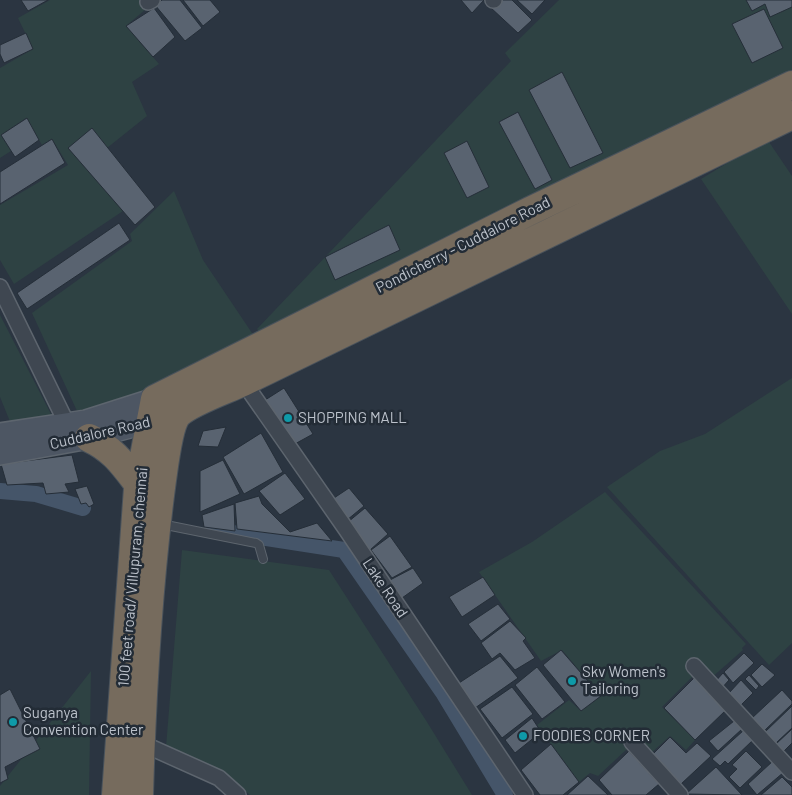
<svg xmlns="http://www.w3.org/2000/svg" width="792" height="795" viewBox="0 0 792 795" font-family="Barlow,sans-serif">
<rect width="100%" height="100%" fill="#2b3541"/>
<path fill="#2e4243" d="M50,0h94l2,9 -20,17 33,38 -27,18 15,34 -40,32 -15,-19 -24,19 55,63 -109,73 -14,-24v-55l68,-40 -16,-26 -10,6 -16,-27 -25,17 10,16 -11,7v-90l33,-19 -15,-31z
M559,0h233v75l-527,263 -8,-9 254,-268 -6,-8z
M767,139l25,37v138l-91,-135z
M174,191l29,69 55,82 -88,44 -60,19 -33,6 -45,-98 100,-72 -2,-7z
M0,315l53,103 -42,6 -11,-27z
M792,378v265l-23,22 -162,-178 53,-36 45,-17z
M605,492l141,152 -4,4 1,2 -33,29 -15,-5 -33,33 33,33 -9,10 -16,-14 -21,19 -18,-17 -8,7 4,4 -29,27 -8,-3 -11,9 -42,-57 32,-25 12,11 20,-15 -39,-46 -21,11 -62,-89 53,-30z
M182,550l147,20 98,152 45,73h-222l-30,-25 -54,-23z
M91,671l-2,124h-89v-9z"/>
<g fill="none" stroke-linecap="round" stroke-linejoin="round">
<path stroke="#455569" stroke-width="16" d="M0,491l36,3 47,14
M213,530l131,20 100,144 61,101"/>
</g>
<path fill="#596370" stroke="#252e38" d="M21,0h27l-20,11z
M162,0h18l22,28 -17,13 -30,-36z
M183,0h27l10,12 -17,14z
M461,0h23l-12,13z
M497,0h15l20,20 -14,13 -28,-26z
M517,0h28l-13,14z
M746,0h46v7l-22,10 -5,-13 -13,7z
M154,8l21,29 -22,20 -27,-31z
M764,9l19,39 -31,15 -20,-39z
M26,33l7,16 -29,14 -4,-9v-9z
M562,72l41,81 -33,15 -41,-78z
M518,112l34,68 -17,9 -36,-67z
M27,118l12,22 -24,17 -14,-22z
M92,128l63,79 -20,18 -67,-77z
M52,139l13,24 -65,41v-32z
M467,141l22,46 -22,11 -23,-45z
M119,223l11,17 -103,69 -10,-16z
M389,225l11,25 -65,30 -10,-23z
M284,388l29,46 -20,11 -31,-43z
M226,427l-8,20 -20,-1 5,-15z
M261,433l22,39 -39,22 -21,-37z
M72,455l7,27 -14,2 4,8 -23,2 -3,-11 -36,2 -6,-21z
M223,460l17,34 -40,18v-41z
M285,473l20,26 -25,16 -21,-24z
M87,486l7,18 -5,3 -3,-4 -5,1 -6,-15z
M349,488l15,18 -17,14 -16,-20z
M259,496l3,8 28,28 27,-9 15,18 -95,-12 -2,-26z
M234,504l1,27 -31,-4 -2,-12z
M365,508l23,26 -18,16 -22,-28z
M390,536l22,31 -20,11 -21,-28z
M413,568l10,15 -21,15 -12,-18z
M483,577l12,18 -33,22 -13,-20z
M498,604l12,15 -29,22 -13,-17z
M510,621l16,17 -3,3 12,17 -20,12 -15,-17 -8,6 -11,-16z
M561,650l40,46 -20,15 -38,-46z
M744,653l10,10 -21,20 -9,-11z
M500,656l18,22 -43,30 -16,-25z
M762,664l13,11 -13,12 -11,-12z
M537,667l28,35 -23,17 -27,-34z
M723,673l6,7 -8,9 -7,-6z
M749,675l10,11 -3,4 -11,-11z
M695,677l31,33 -31,30 -31,-32z
M741,680l12,13 -12,12 -12,-12z
M512,687l21,27 -31,24 -22,-29z
M10,689l30,60 -35,18 3,12 -8,4v-88z
M782,690l10,11v3l-29,28 -12,-13z
M792,706v22l-16,15 -11,-11z
M532,718l9,14 -26,21 -10,-13z
M734,721l8,8 -24,22 -9,-10z
M792,729v14l-9,9 -7,-8z
M744,730l9,10 -25,24 -3,-3 -5,5 -8,-7z
M670,737l16,16 11,-10 14,13 -30,28 -29,-29z
M551,744l28,38 -16,13h-23l-19,-25z
M629,751l30,33 -13,11h-34l-13,-15z
M746,751l16,16 -22,21 -11,-11 8,-8 -5,-4z
M773,761l11,11 -27,23 -9,-11z
M716,767l26,28 -56,-1z
M588,776l20,19h-41z
M782,777l10,10v8h-31z"/>
<g fill="none" stroke-linecap="round" stroke-linejoin="round">
<defs>
<path id="lane" d="M161,524l95,19 3,2 4,14"/>
<path id="street" d="M493,0h1
M148,2l4,-2
M0,287l67,137 3,9
M240,377l106,152 179,266
M694,666l98,106
M632,742l48,53
M141,743l78,35 19,17"/>
<path id="secondary" d="M0,434l86,-13 69,-22
M0,454l89,-16 74,-20"/>
<path id="highway" d="M89,438c24,11 34,26 50,47
M116,795l22,-307 17,-89 375,-188 262,-126
M139,795c3,-105 9,-211 23,-315 2,-14 7,-56 16,-66 13,-12 48,-24 65,-32l549,-267"/>
</defs>
<use href="#lane" stroke="#5d656e" stroke-width="10"/>
<use href="#street" stroke="#5d656e" stroke-width="18"/>
<use href="#secondary" stroke="#5d656e" stroke-width="24"/>
<use href="#highway" stroke="#49525b" stroke-width="30"/>
<use href="#lane" stroke="#3f4751" stroke-width="8"/>
<use href="#street" stroke="#3f4751" stroke-width="15"/>
<use href="#secondary" stroke="#4d5663" stroke-width="21"/>
<use href="#highway" stroke="#766b5d" stroke-width="28"/>
</g>
<g fill="#0f9aa8" stroke="#232c36" stroke-width="2">
<circle cx="288" cy="418" r="5"/>
<circle cx="572" cy="681" r="5"/>
<circle cx="13" cy="722" r="5"/>
<circle cx="523" cy="736" r="5"/>
</g>
<g text-anchor="middle" stroke-width="5" stroke-linejoin="round" paint-order="stroke">
<g font-size="15" fill="#bcc2cb" stroke="#232c36">
<text transform="translate(463 245) rotate(-27)" y="5">Pondicherry - Cuddalore Road</text>
<text transform="translate(100 433) rotate(-13)" y="5">Cuddalore Road</text>
<text transform="translate(133 577) rotate(-85)" y="5">100 feet road/ Villupuram, chennai</text>
<text transform="translate(385 588) rotate(56)" y="5">Lake Road</text>
</g>
<g font-size="15" fill="#bcc2cb" stroke="#232c36" text-anchor="start">
<text x="298" y="423">SHOPPING MALL</text>
<text x="582" y="677">Skv Women's<tspan x="582" dy="17">Tailoring</tspan></text>
<text x="23" y="718">Suganya<tspan x="23" dy="17">Convention Center</tspan></text>
<text x="533" y="741">FOODIES CORNER</text>
</g>
</g>
</svg>
